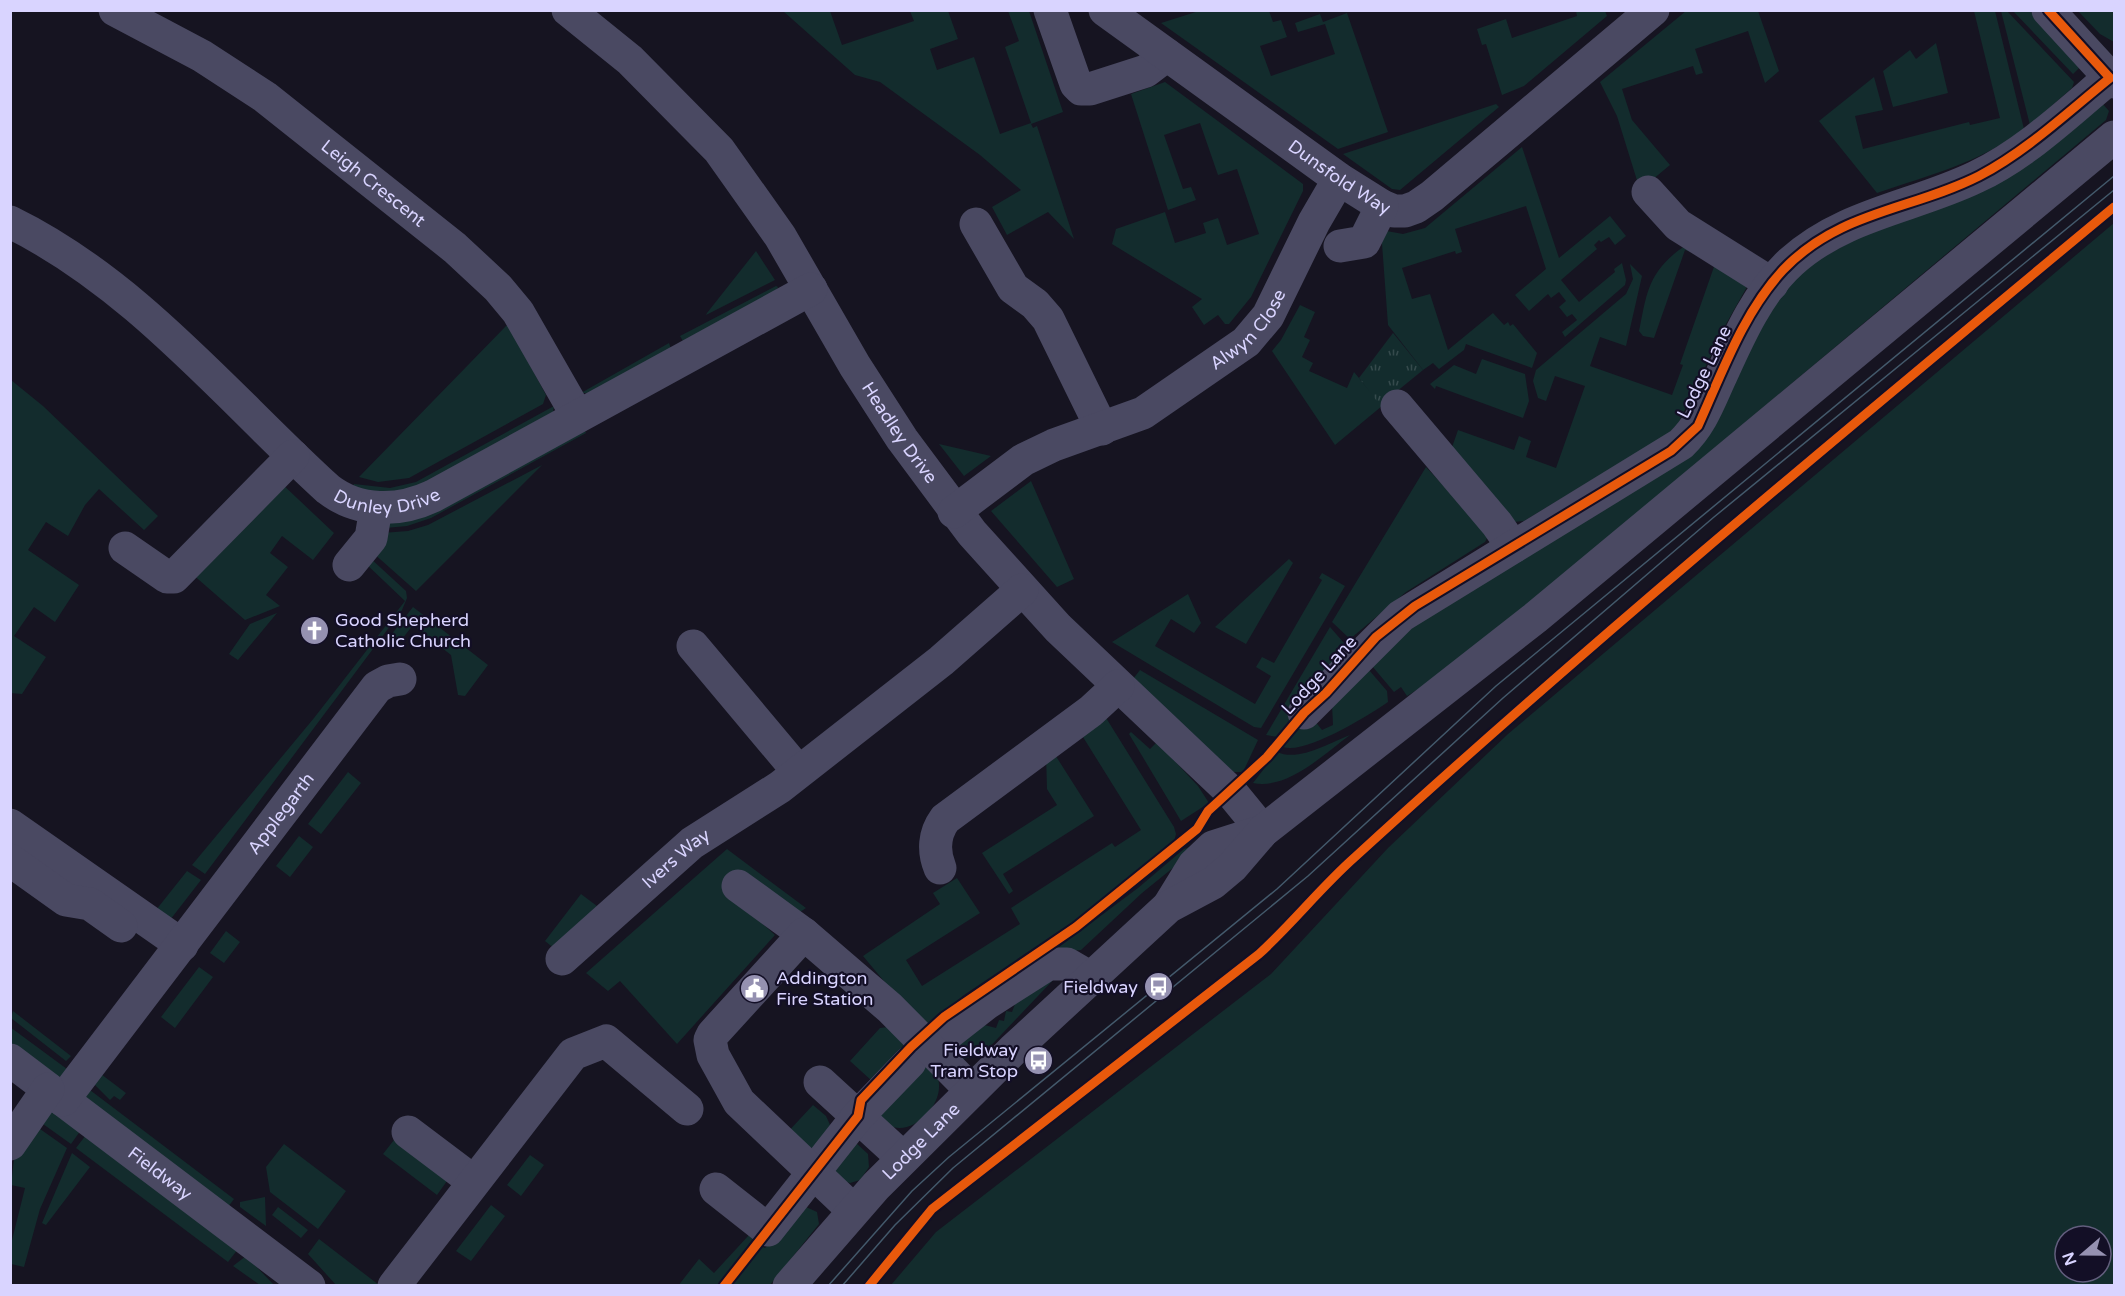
<svg xmlns="http://www.w3.org/2000/svg" width="2125" height="1296" viewBox="0 0 2125 1296" font-family="'Varela Round',sans-serif">
<defs>
<pattern id="park-tufts" width="24" height="20" patternUnits="userSpaceOnUse" patternTransform="scale(1.5)"><rect width="24" height="20" fill="#132c2d"/><path d="M3 7l-1-3M5 7V3M7 7l1-3M15 17l-1-3M17 17v-4M19 17l1-3" fill="none" stroke="#354a4c"/></pattern>
</defs>
<rect width="100%" height="100%" fill="#161421"/>
<path fill="#132c2d" fill-rule="evenodd" d="M783,11h47l12,34 72,-24 -4,-10h38l10,28 -28,10 7,21 37,-13 26,77 31,-11 -26,-76 14,-6 -11,-30h21l34,101 -32,12 2,4 4,-2 37,113 -26,-27 -41,23 -15,-28 29,-17 -41,-35 -100,-73 -25,-7z
M1199,11h70l4,11 8,-2 6,17 -27,9 11,30 64,-22 -10,-30 -27,8 -3,-9 25,-9 3,8 24,-9 41,119 -50,17 -177,-126z
M1576,11h29l2,5 -83,70 -22,9 -16,-51 -4,1 -5,-16 29,-10 6,19 65,-22z
M1686,11h72l21,60 -14,12 -17,-52 -53,18 8,24 -7,2 -3,-9 -71,23 10,31 38,45 -30,25 -23,-74 -17,-34z
M1974,11h21l29,118c-44,34 -95,46 -147,64l-58,-72 55,-44 9,33 -28,6 8,33 106,-27 1,3 30,-7z
M2001,11h6l67,71 -2,6 -42,37z
M2013,11h17l52,54 -9,9z
M2078,11h36v31l-14,-8z
M1936,43l12,50 -55,14 -10,-36 27,-21 6,9z
M1165,82l138,102v7l-52,106 -22,27h-4l-7,-9 -14,10 -12,-18 10,-8 -90,-55 4,-15 49,-17 10,31 31,-10 -3,-10 15,-5 9,27 32,-11 -22,-65 -19,6 -18,-52 -36,12 19,54 8,-2 5,13 -28,10 -37,-116z
M2102,103l7,8 -3,9 -655,549 -44,27 -6,-9 -7,5 -27,-32 15,-15 302,-191 56,-100 58,-83z
M1496,104l3,3 -99,83 -8,-1 -49,-35z
M1522,147l37,111 51,-42 16,20 -11,9 -6,-8 -8,5 -2,-2 -5,5 3,4 -36,31 18,22 36,-30 -1,-3 8,-6 4,17 -1,5 -60,52 -3,-5 15,-12 -5,-6 -5,3 -8,-10 7,-6 -7,-9 -8,6 -3,-4 -19,17 -14,-16 31,-26 -20,-63 -71,23 7,23 -6,2 -1,-3 -53,17 10,31 18,-5 18,56 45,-37 11,12 4,-3 2,4 3,-2 24,29 -5,15 -66,-24 -2,6 -25,19 -6,-6 -10,7 -35,-45 -7,-95 22,4 22,-6z
M2114,223v1062h-1223l45,-53 335,-258 117,-126 120,-114zM2065,1236h36v36h-36z
M1690,245l54,31 4,9 -22,39 -48,100 -10,10 -144,87 -11,1 -63,-69 8,-23 56,20 5,-14 12,5 -5,16 30,11 29,-82 -30,-10 -9,25 -8,-3 -5,-17 3,-11 90,-76 7,-15 -3,-15 12,12 -16,70 -26,-9 -10,29 82,29 11,-30 -3,-1 36,-103 -31,-11 -31,88 -11,-2 -4,-5c7,-34 8,-54 35,-77 5,-4 9,-8 16,-9z
M756,251l19,29 -69,35 1,-2z
M776,286l2,1 -2,4 -93,50 -3,-5z
M1300,305l15,7 -11,25 6,3 -8,17 11,6 -4,8 38,17 7,-16 28,34 -47,39 -63,-94 9,-11z
M506,326h3l37,69 -3,9 -134,74 -31,4 -19,-5z
M669,343l2,6 -81,44h-9z
M1482,359l43,15 4,27 -6,17 -87,-32 -1,3 -5,-5 24,-19 22,9z
M11,380l32,26 115,110 -14,14 -45,-41 -14,16 -17,31 -22,-14 -18,28 51,35 -24,37 -21,-15 -20,29 32,21 -24,37 -12,-1z
M554,406l-1,6 -134,74 -28,8 -40,-5 3,-5 36,4 26,-6z
M583,427l3,6 -155,85 -24,8 -22,2 2,-4z
M939,444l52,12 -27,20z
M542,465l-126,126 -44,-39 10,-19 26,-2 20,-6z
M1426,467l57,61 4,10 -2,4 -79,50 -56,47 -18,-17z
M1031,481l43,98 -17,8 -66,-76z
M280,482l54,51 -21,27 -31,-24 -12,17 18,14 -22,28 14,11 -35,14 -54,-47z
M369,557l37,34 1,7 -5,12 -197,264 -13,-9 122,-147 91,-117 -42,-40z
M1289,559l4,4 -47,81 -31,-17z
M1322,573l23,13 -84,142 -7,-1 -142,-85 76,-48 13,29 -7,10 -23,-14 -16,27 100,58 16,-28 -15,-9 6,-10 12,6 48,-83 -3,-2z
M413,607l75,58 -23,31 -7,-1 -7,-40 -38,-30 -14,18 -8,-8z
M277,613l-39,47 -9,-6 21,-30z
M1330,627l20,23 -47,45h-11l-2,14 7,4 -19,24 -12,-2z
M1363,663l24,28 1,11c-19,13 -83,53 -105,45l23,-30 8,3 8,10 11,-5 -1,-21z
M1140,670l118,70 -15,32h-10l-100,-93z
M1103,713l71,114 2,7 -2,8 -82,67 -128,86 -41,33 -60,-72 77,-52 -7,-11 24,-15 23,35 -74,47 16,26 98,-62 -9,-16 101,-65 3,4 26,-17 -63,-101z
M1131,732l19,17 7,-7 41,44 11,17 -28,18 -52,-87z
M1350,735c-26,19 -62,55 -97,48l24,-31c22,10 52,-9 73,-17z
M1052,750l42,66 -91,58 10,17 -4,3 -27,-41 75,-48 -10,-16 -1,-35z
M348,772l13,11 -40,51 -13,-10z
M299,836l14,11 -23,30 -14,-11z
M1192,846l3,4 -53,43 -61,57 -30,3 87,-65 46,-39z
M727,849l79,59 -9,6 -72,-24 50,45 -98,109 -57,-63 -12,10 -22,-18z
M187,871l14,9 -31,40 -14,-10z
M581,894l16,12 -37,47 -15,-12z
M226,931l14,11 -16,21 -14,-10z
M199,967l14,10 -38,51 -14,-11z
M1056,977l-74,78 -19,4 -8,-3 -11,-14 25,-21 27,7 3,-8 5,1 2,-10 6,1 3,-8z
M13,1011l58,45 -5,5 -55,-43z
M10,1027l61,45 -14,6 -46,-34z
M888,1027l18,17 -34,37 -22,-20 30,-33z
M924,1063c4,4 10,8 13,13 11,25 -24,63 -49,49 -5,-3 -9,-10 -12,-15z
M97,1071l29,22 -6,7 -6,-4 -4,4 -20,-20z
M86,1087l148,112 -6,8 -142,-109z
M813,1105l13,11 5,11 -15,24 -31,-16z
M52,1110l29,20 -10,14 -35,-25z
M33,1124l34,24 -27,61 -16,58 -13,-3 -1,-16 15,-60 -14,-3 3,-26z
M86,1135l152,114 -10,13 -152,-114z
M394,1140l53,41 -10,14 -54,-41z
M855,1142l13,12 1,13 -9,13 -10,3 -10,-3 -8,-17z
M284,1144l62,47 -28,38 -48,-37 -4,-25z
M72,1153l18,14 -44,58 -4,-2z
M530,1155l14,10 -23,31 -14,-11z
M265,1197l1,29 -26,-19v-5z
M491,1205l14,11 -34,45 -15,-10z
M278,1207l30,23 -7,8 -29,-23z
M806,1207l11,5 2,12 -49,61 -42,1 31,-41 6,3 33,-37z
M749,1235l4,4 -34,46 -41,1 21,-27 15,14z
M319,1239l60,46h-43l-28,-31z
M246,1256l28,29h-14l-27,-19z"/>
<path fill="url(#park-tufts)" d="M1393,333l30,37 -43,35 -21,-27z"/>
<g fill="none" stroke-linecap="round" stroke-linejoin="round">
<g stroke="#4a4962" stroke-width="33">
<path id="s1" d="M115,10l87,46 63,41 190,151 43,40 20,24 59,103"/>
<path id="s2" d="M568,10l62,50 89,90 61,86 75,130 47,73 70,94 86,95 173,164 32,39"/>
<path d="M1050,10l26,74 5,5h9l56,-18 21,-16"/>
<path id="s3" d="M1105,10l234,169 43,27 12,5h11l11,-4 16,-11 221,-186"/>
<path d="M2048,10l66,72"/>
<path d="M1648,192l30,33 94,59"/>
<path id="s4" d="M10,222c125,61 217,175 318,267 31,24 71,23 105,7l378,-207"/>
<path d="M976,224l37,64 22,16 13,15 54,110"/>
<path d="M1340,246l24,-4 18,-36"/>
<path d="M1397,406l100,118 16,23"/>
<path id="s5" d="M954,512l69,-52 31,-15 89,-32 103,-71 22,-26 46,-94 25,-43"/>
<path d="M125,548l42,29h7l119,-121"/>
<path d="M349,565l22,-27 5,-30"/>
<path d="M693,646l105,125"/>
<path d="M1304,713l97,-97 280,-172c20,-19 28,-42 39,-66 18,-40 38,-86 71,-116 53,-48 123,-55 185,-85 51,-24 95,-67 138,-103"/>
<path d="M10,825l172,120"/>
<path d="M10,860l56,40 24,4 31,22"/>
<path d="M940,868c-7,-17 -6,-34 5,-49l146,-108 27,-25"/>
<path d="M738,886l66,48"/>
<path d="M1170,904l24,-39 19,-18 50,-16"/>
<path id="s6" d="M562,959l130,-116 88,-56 161,-126 81,-71"/>
<path d="M932,1050l9,-11 46,-36 61,-39h19l24,14"/>
<path id="s7" d="M10,1060l299,226"/>
<path d="M820,1082l83,76"/>
<path id="s8" d="M63,1100l314,-413 11,-6 12,-2"/>
<path d="M408,1132l65,49"/>
<path d="M10,1144l38,-55"/>
<path d="M716,1189l52,41 90,-114 52,-54"/>
<path d="M853,1210l-114,-108 -26,-47 -3,-15 3,-6 91,-100 86,74 81,82"/>
<path d="M394,1286l179,-232 33,-13 81,68"/>
<path id="s9" d="M789,1286l87,-100 137,-136 155,-143 45,-24 19,-16 31,-36 272,-213 579,-481"/>
</g>
<path stroke="#43596b" stroke-width="1.5" d="M828,1286l84,-95 37,-34 328,-268 219,-203 618,-510
M842,1286l53,-61 58,-57 355,-292 195,-178 211,-181 400,-327"/>
<defs>
<path id="cycleway" d="M724,1286l134,-170 3,-16 50,-53 33,-30 132,-90 121,-98 11,-18 59,-54 37,-44 22,-20 50,-56 39,-31 256,-155 27,-25c24,-53 45,-113 85,-156 56,-59 129,-60 196,-94 48,-25 90,-65 131,-98l-62,-68
M869,1286l63,-77 327,-255c34,-31 62,-67 96,-97 246,-225 503,-437 759,-650"/>
</defs>
<use href="#cycleway" stroke="#130f26" stroke-width="13"/>
<use href="#cycleway" stroke="#e8590c" stroke-width="9"/>
</g>
<defs>
<symbol id="church-disc" viewBox="-11 -11 22 22"><circle r="9.5" fill="#9591b1" stroke="#130f26"/><path d="M-1.2-6h2.4v3.5h3.3v2.4h-3.3V6h-2.4V-.1h-3.3v-2.4h3.3Z" fill="#fff"/></symbol>
<symbol id="bus-disc" viewBox="-11 -11 22 22"><circle r="9.5" fill="#9591b1" stroke="#130f26"/><path d="M-5-6H5V4H4V6H2V4H-2V6H-4V4H-5ZM-3.5-4V0h7V-4ZM-3.5 1.2v1.5H-2V1.2ZM2 1.2v1.5H3.5V1.2Z" fill="#fff"/></symbol>
<symbol id="civic-disc" viewBox="-11 -11 22 22"><circle r="9.5" fill="#9591b1" stroke="#130f26"/><path d="M-.6-6.5H3V-4.5H.6V-3L4-1V1h2V6H-6V1h2V-1L-.6-3ZM-1.2 2.5V6h2.4V2.5Z" fill="#fff"/></symbol>
</defs>
<g fill-rule="evenodd">
<use href="#church-disc" x="298" y="614" width="33" height="33"/>
<use href="#bus-disc" x="1142" y="970" width="33" height="33"/>
<use href="#civic-disc" x="738" y="972" width="33" height="33"/>
<use href="#bus-disc" x="1022" y="1044" width="33" height="33"/>
</g>
<g text-anchor="middle" stroke-width="4.5" stroke-linejoin="round" paint-order="stroke">
<g font-size="18" fill="#d9d4ff" stroke="#130f26">
<text dy="6" stroke="none"><textPath href="#s3" startOffset="288">Dunsfold Way</textPath></text>
<text dy="6" stroke="none"><textPath href="#s1" startOffset="312">Leigh Crescent</textPath></text>
<text dy="6" stroke="none"><textPath href="#s5" startOffset="351">Alwyn Close</textPath></text>
<text transform="translate(1704 372) rotate(-64)" y="6">Lodge Lane</text>
<text dy="6" stroke="none"><textPath href="#s2" startOffset="542">Headley Drive</textPath></text>
<text dy="6" stroke="none"><textPath href="#s4" startOffset="480">Dunley Drive</textPath></text>
<text transform="translate(1319 675) rotate(-47)" y="6">Lodge Lane</text>
<text dy="6" stroke="none"><textPath href="#s8" startOffset="360">Applegarth</textPath></text>
<text dy="6" stroke="none"><textPath href="#s6" startOffset="152">Ivers Way</textPath></text>
<text dy="6" stroke="none"><textPath href="#s9" startOffset="196">Lodge Lane</textPath></text>
<text dy="6" stroke="none"><textPath href="#s7" startOffset="188">Fieldway</textPath></text>
</g>
<g font-size="18" fill="#d9d4ff" stroke="#130f26" text-anchor="start">
<text x="335" y="626">Good Shepherd<tspan x="335" dy="21">Catholic Church</tspan></text>
<text x="776" y="984">Addington<tspan x="776" dy="21">Fire Station</tspan></text>
<text x="1138" y="993" text-anchor="end">Fieldway</text>
<text x="1018" y="1056" text-anchor="end">Fieldway<tspan x="1018" dy="21">Tram Stop</tspan></text>
</g>
</g>
<rect width="2125" height="1296" fill="none" stroke="#d9d4ff" stroke-width="24"/>
<g transform="translate(2083 1254) rotate(250)"><circle r="28" fill="#130f26" stroke="#625e7d" stroke-width="1.5"/>
<path d="M0-4.5L10 22L0 15L-10 22Z" fill="#9591b1"/>
<text y="-9" font-size="16" font-weight="bold" text-anchor="middle" fill="#d9d4ff">N</text>
</g>
</svg>
